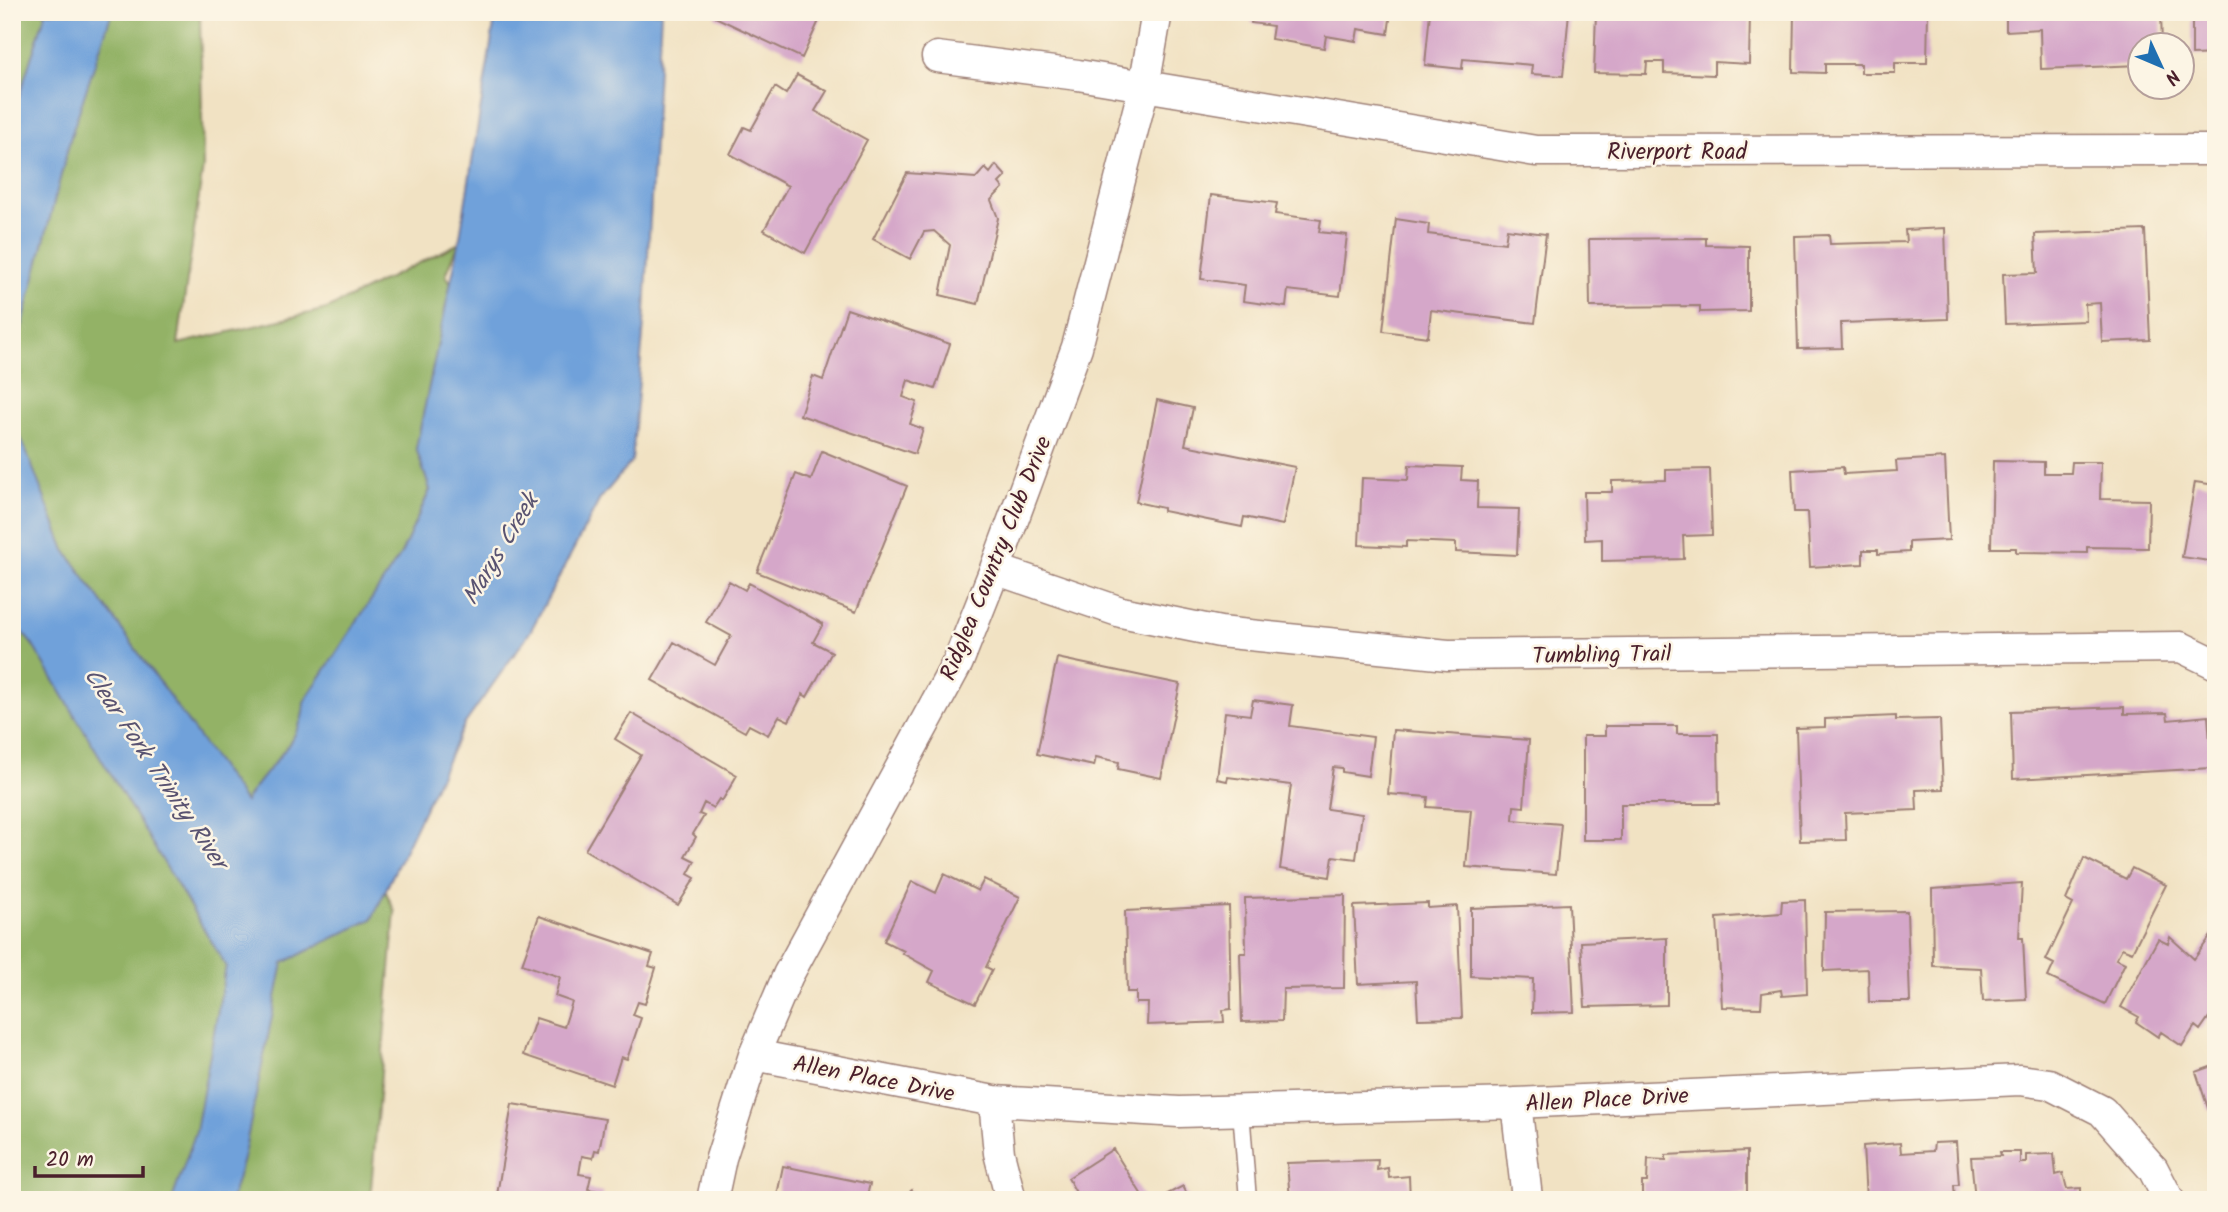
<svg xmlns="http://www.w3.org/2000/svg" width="2228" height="1212" viewBox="0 0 2228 1212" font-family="Kalam,sans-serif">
<rect width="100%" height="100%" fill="#fcf5e5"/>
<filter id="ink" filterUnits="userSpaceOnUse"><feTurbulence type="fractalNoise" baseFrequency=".0143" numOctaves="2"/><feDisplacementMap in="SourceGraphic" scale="14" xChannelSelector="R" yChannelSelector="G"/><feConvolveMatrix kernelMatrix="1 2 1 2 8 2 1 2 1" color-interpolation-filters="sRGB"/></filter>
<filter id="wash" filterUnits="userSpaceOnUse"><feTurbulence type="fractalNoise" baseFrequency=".00686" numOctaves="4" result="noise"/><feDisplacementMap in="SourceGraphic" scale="28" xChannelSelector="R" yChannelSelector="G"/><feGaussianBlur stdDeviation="1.57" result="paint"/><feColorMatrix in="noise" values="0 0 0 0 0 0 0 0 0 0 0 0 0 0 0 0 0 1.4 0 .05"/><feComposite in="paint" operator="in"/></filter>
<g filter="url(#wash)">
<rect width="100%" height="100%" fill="#f1e2c3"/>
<path fill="#93b266" stroke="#6e6848" stroke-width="2" d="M12,12h188l3,155 -25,177 149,-35 132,-66 -13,32 46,73 -173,395 76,169 -25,288h-358z"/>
<path fill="#70a1da" stroke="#5d6082" stroke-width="2" d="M46,12h66l-41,124 -59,230v-248z
M496,12h165l-16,300 -13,149 -32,38 -70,133 -66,93 -92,194 -89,44 -40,196 -12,41h-59l24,-69 30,-165 -194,-322 -20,-24v-205l53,135 180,252c17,-32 60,-62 59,-100l97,-148 29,-64 -14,-42 43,-205z"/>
<g id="blocks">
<path fill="#d5a7c9" d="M717,12h106l-21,46 -87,-41z
M1253,12h138l-3,22 -30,-5 -2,12 -30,-5 -2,12 -53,-9 2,-13 -22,-3z
M1430,12h139l-6,64 -32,-2 1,-9 -69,-6 -1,10 -37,-4z
M1596,12h154l-1,52 -35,-2v13l-50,-2v-11h-17l-1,12 -52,-1z
M1794,12h134l-1,51h-32v10h-34v-9h-36v9l-32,-1z
M2006,12h155l1,34h-22v19l-99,4 -1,-40 -34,2z
M2211,12h5v42l-24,1v-42z
M797,75l30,16 -12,20 52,29 -62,113 -41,-23 24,-44 -58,-32 14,-27 7,3 24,-43 11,7z
M996,165l10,11 -7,7 4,5 -12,12 7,18 -20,86 -38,-9 10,-50 -16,-14 -10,1 -14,27 -37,-20 34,-66 69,5 9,-10 5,5z
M1211,195l66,8 -2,11 46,6 -2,12 28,3 -7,61 -52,-6 -2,17 -43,-6 2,-16 -44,-6z
M1396,219l33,5 -1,10 77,9 2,-14 39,5 -11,89 -104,-13 -3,27 -45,-6z
M1945,228l3,91 -107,4 1,25 -44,1 -3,-113 34,-1 1,9 76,-2 -1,-12z
M2145,230l5,110 -48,2 -2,-39 -15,1 1,17 -81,3 -2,-50 34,-1 -2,-39z
M2211,233h5v29h-2z
M1706,238v7l43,1v65l-49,1v-6l-110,1 -1,-68z
M847,309l103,35 -15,45 -27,-9 -5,17 14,5 -7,22 13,5 -8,25 -115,-39 13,-39 10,4z
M1157,400l36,8 -8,37 110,22 -12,58 -39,-8 -2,10 -79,-16v-3l-27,-6z
M822,451l85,35 -51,126 -99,-40 39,-98 15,6z
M1945,458l4,82 -40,2v10l-31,2v-4h-15v14l-53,3 -3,-55h-13l-2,-42 51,-3 1,7 53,-3 -1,-10z
M1993,461l51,1v11h27l1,-11h29l-1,37 49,1 -1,48 -61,-1v6l-71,-1v-4h-25z
M1409,465l53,2 -1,13 17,1 -1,27 42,1 -2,46 -61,-3v-9l-50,-2v6l-47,-2 3,-67 46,2z
M1710,469l2,66 -29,1 1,23 -82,2v-22l-17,1 -1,-48h28v-11l54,-1v-10z
M2195,482l21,3v77l-34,-5z
M729,581l16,9 4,-7 74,41 -10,18 19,10 -25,45 -4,-3 -14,27 -10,-5 -11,19 -19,-10 -4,7 -93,-52 22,-38 41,23 16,-29 -25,-14z
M1057,658l123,26 -19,94 -43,-9 1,-7 -23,-5 -2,9 -57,-12z
M1253,700l40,5 -3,21 83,11 -5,39 -26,-4v-4l-9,-1 -6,42 35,5 -6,45 -23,-3 -3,21 -50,-8 11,-84 -63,-8 -1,4 -10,-2 8,-67 25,3z
M2124,707v7l43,-1 1,7 40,-4 4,52 -199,11 -2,-68z
M631,713l106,62 -15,26 -3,-2 -6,9 -9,-5 -5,11 5,2 -11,18 3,3 -11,19 10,5 -7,13 7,4 -17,27 -93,-55 56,-95 -26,-16z
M1896,716v4l44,-1 3,70 -27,1 1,20 -72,3 1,27 -46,1 -4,-113 29,-1v-8z
M1605,726h72v8h41l1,70h-98v36h-38v-104h22z
M1393,730l136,10 -5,67 -10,-1 -1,14 48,4 -5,50 -90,-7 5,-57 -44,-3 1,-10 -40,-3z
M2084,858l42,21 6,-11 34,17 -34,67 -10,-4 -6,11 9,4 -20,41 -57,-27 6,-13 -8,-4 27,-56 -7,-4z
M944,874l34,17 6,-12 36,18 -34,70 6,3 -17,34 -46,-22 5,-11 -32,-18 2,-2 -20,-10 28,-60 24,12z
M2022,883l-3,55h4l3,61 -43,2 -2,-33 -48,-2 -1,-77z
M1345,895l-1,93 -61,1 -1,32 -40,1 -2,-69h6l-1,-55z
M1805,900l2,94 -25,2 -1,-6 -19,3 -1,15 -39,-1 -5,-89 64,-5 1,-12z
M1428,903v5l29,-2 5,112 -44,1 -2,-38 -58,3 -4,-78z
M1569,904l5,108 -42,1 1,-34 -62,-3v-68z
M1229,906l2,103 -8,1 1,12 -77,3 1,-22h-12v-11h-9l-2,-81z
M1907,911l3,91h-41l-1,-33 -44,2 1,-59z
M539,916l114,38 -4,12 7,2 -11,36 -7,-2 -5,13 8,3 -14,41 -6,-2 -9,28 -89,-30 13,-37 28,9 8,-25 -17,-6 5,-19 -38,-13z
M2216,929v78l-16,23 -5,-4 -13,20 -21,-14 -3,5 -22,-15 3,-5 -18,-10 37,-68 10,5 2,-7 24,22z
M1667,938v67l-82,2 -4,-65z
M2216,1065v44l-7,2 -13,-39z
M512,1104l93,15 -6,32 -4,-1 -2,8 -11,-2 -3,18 12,2 -3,13 15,3 -1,8h-75l-30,-5z
M1956,1142l3,43h-5l1,15h-89l-3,-54 37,-3 1,10 32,-2 1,-8z
M1113,1149l32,51h-65l-12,-22z
M1747,1151v43h-30v6h-75v-18h5l1,-23 18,1v-5z
M2000,1152h20v11h6v-8l28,-1 2,21 7,-2 4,16 14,-1v12h-106l-4,-43 30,-1z
M1378,1160l-1,10 11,-2 1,10 20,-2 1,24h-120l-3,-37z
M783,1166l87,18 -3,11 10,2v3h-101z
M1183,1186l7,14h-34z
M912,1190l7,10h-20z"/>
</g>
</g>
<g filter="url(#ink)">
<use href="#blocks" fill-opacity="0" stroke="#9e8077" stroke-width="2"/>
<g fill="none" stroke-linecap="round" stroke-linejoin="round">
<defs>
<path id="service" d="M1241,1110l7,90"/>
<path id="minor" d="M937,57l141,18 458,76 680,-1
M995,569l126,43 99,20 228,23 733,-8 35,17
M754,1055l240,46 185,11 337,-9 504,-23 29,4 53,27 51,58 16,31
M994,1101l5,52 12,47
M1516,1103l11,95
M712,1200l9,-42 33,-103 34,-80 170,-313 37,-93 82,-222 67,-260 13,-75"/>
</defs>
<use href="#service" stroke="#9e8077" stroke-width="19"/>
<use href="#minor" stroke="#9e8077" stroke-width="33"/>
<use href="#service" stroke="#fff" stroke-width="16"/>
<use href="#minor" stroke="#fff" stroke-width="30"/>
</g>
</g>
<g text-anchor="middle" stroke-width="5" stroke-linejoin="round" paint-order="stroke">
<g font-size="23" fill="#4a1f2b" stroke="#fcf5e5">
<text x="1677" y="159">Riverport Road</text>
<text transform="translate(995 558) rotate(-68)" y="8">Ridglea Country Club Drive</text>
<text transform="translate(1602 654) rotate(-1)" y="8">Tumbling Trail</text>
<text transform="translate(874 1078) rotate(11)" y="8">Allen Place Drive</text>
<text transform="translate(1607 1099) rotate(-3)" y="8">Allen Place Drive</text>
</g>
<g font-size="24" font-style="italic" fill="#595371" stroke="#fcf5e5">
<text transform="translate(500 549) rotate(-59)" y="8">Marys Creek</text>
<text transform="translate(156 768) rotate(56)" y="8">Clear Fork Trinity River</text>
</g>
</g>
<rect width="2228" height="1212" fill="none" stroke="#fcf5e5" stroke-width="42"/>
<g transform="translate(2161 66) rotate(134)"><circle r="33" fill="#fcf5e5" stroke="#b59f9b" stroke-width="2"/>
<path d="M0-5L12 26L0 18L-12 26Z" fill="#1f6fb2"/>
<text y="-10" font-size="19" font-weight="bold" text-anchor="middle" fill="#4a1f2b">N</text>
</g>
<path d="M35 1166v10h108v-10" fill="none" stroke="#4a1f2b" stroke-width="3.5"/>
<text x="46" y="1166" font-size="21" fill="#4a1f2b" stroke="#fcf5e5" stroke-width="5" paint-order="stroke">20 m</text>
</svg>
